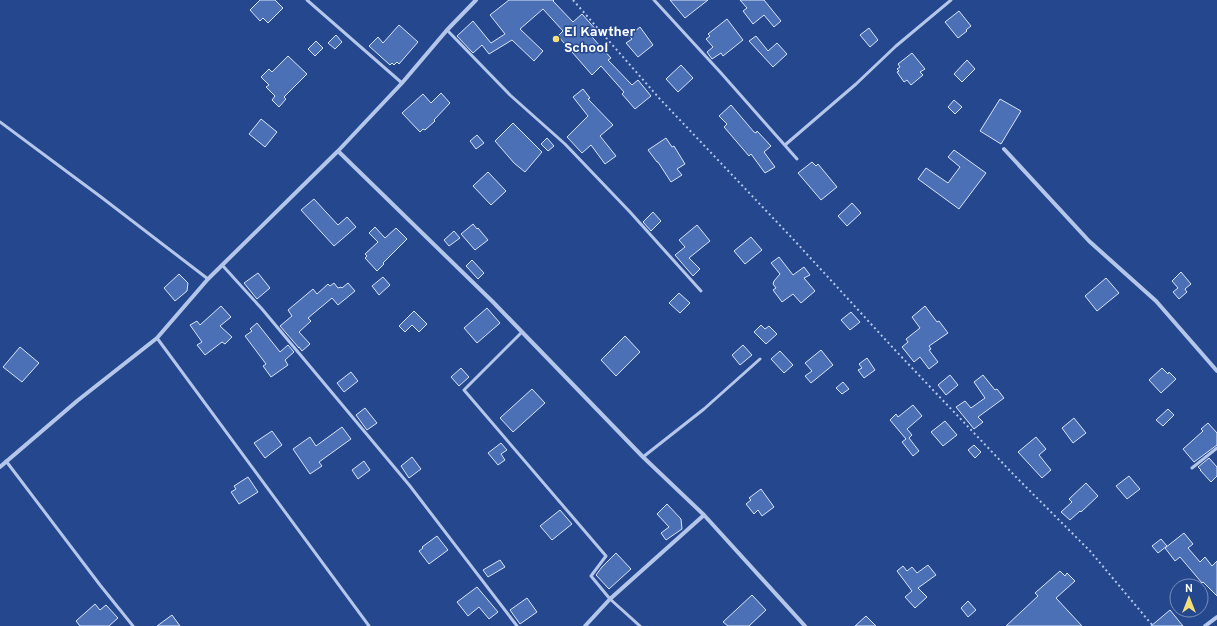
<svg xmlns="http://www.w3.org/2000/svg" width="1217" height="626" viewBox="0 0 1217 626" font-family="Overpass,sans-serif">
<rect width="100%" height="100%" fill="#24478e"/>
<path fill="#4c70b5" stroke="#d9e4f8" d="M260,0h15l8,8 -15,15 -5,-5 -3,3 -10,-11z
M509,0h45l-1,1 20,21 9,-8 16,18 -6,5 19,21 -3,2 24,25 6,-5 13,16 -16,13 -13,-15 2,-2 -23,-26 -9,9 -34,-39 5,-5 -20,-22 -23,20 23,22 -9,10 -22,-21 -23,14 -7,-9 -9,8 -16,-17 16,-15 18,22 14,-9 -15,-19z
M670,0h38l-23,18z
M740,0h24l17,21 -7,6 -10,-12 -11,9 -10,-13 4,-3z
M959,11l12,15 -5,4 1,1 -9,7 -13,-16z
M727,19l16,21 -20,16 -2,-3 -9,6 -5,-7 6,-5 -7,-8 4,-3 -2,-2z
M399,25l19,17 -19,22 -2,-2 -3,3 -2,-2 -2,2 -21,-19 9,-9 5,6z
M640,27l13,18 -15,12 -12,-14 6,-4 -3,-3z
M869,28l9,12 -8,7 -10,-12z
M336,35l6,7 -7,7 -7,-6z
M756,36l12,15 9,-8 10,11 -14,13 -24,-26z
M316,41l7,7 -8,8 -7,-7z
M912,53l13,16 -5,3 3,3 -12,10 -4,-5 -3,2 -7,-10 2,-1 -2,-2 3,-2 -2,-3z
M288,56l19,18 -23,23 2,2 -7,8 -7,-7 3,-4 -9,-9 3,-2 -8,-8 8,-8 3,3z
M967,60l8,9 -13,13 -8,-8z
M681,65l12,13 -15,14 -12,-13z
M583,89l7,9 -2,1 25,26 -13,11 16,20 -11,8 -14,-19 -9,8 -15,-16 21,-21 -15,-19z
M441,93l9,10 -16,17 1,1 -10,9 -2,-1 -3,3 -18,-19 21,-19 8,9z
M1000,99l21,12 -20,33 -21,-13z
M954,100l8,7 -7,7 -7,-7z
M731,105l23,27 2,1 1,-2 14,15 -7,6 11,15 -10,6 -14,-19 -2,2 -25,-29 3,-3 -8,-8z
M261,119l16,13 -12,15 -16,-13z
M513,123l29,29 -17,20 -11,-9 -19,-22z
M477,135l7,8 -8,6 -6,-8z
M547,138l7,8 -6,5 -7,-7z
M666,138l6,9 2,-1 11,18 -8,5 5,6 -11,7 -13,-20h-1l-9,-12z
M954,150l32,23 -27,36 -41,-30 8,-11 22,15 12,-16 -12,-10z
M812,162l4,4 2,-2 19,23 -16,13 -23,-27z
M488,172l18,19 -15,14 -18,-19z
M314,199l24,26 9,-8 9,10 -22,19 -33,-36z
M852,203l9,10 -14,13 -9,-10z
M653,212l8,9 -10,10 -8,-9z
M473,224l4,5 1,-1 10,12 -13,10 -14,-16z
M697,225l13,16 -21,17 11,11 -7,7 -18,-21 10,-8 -6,-7z
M375,227l10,11 11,-10 11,11 -24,24 1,1 -7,7 -12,-13 2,-2 -2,-2 13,-12 -9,-9z
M454,231l6,7 -11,8 -5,-6z
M751,237l11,13 -17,14 -11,-13z
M779,257l14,18 11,-8 6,8 -6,3 11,13 -14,12 -8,-9 -11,8 -9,-12 3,-2 -3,-4 1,-3 6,-7 -9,-11z
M472,260l12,13 -6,6 -12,-13z
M1181,272l10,12 -6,5 2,3 -8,7 -6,-7 5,-4 -6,-7z
M258,273l12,15 -13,11 -13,-16z
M179,274l9,9 -1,8 -12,10 -11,-13z
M383,277l7,8 -11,10 -7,-9z
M1106,278l13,15 -22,18 -12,-15z
M334,283l4,5 3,-1 1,1 6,-5 7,8 -17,14 -6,-7 -24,20 3,3 -12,11 11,12 -8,7 -3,-4v1l-19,-22 12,-10 -4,-6 25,-21 4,5 11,-10 2,2z
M679,293l11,10 -10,10 -11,-10z
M221,306l10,11 -11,9 12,11 -7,7 -3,-2 -17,13 -8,-10 5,-3 -12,-17 7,-4 3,4z
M925,306l12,16 2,-1 9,12 -19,13 2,3 -2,1 9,12 -9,7 -9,-12 -6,5 -12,-15 6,-5 -2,-3 14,-11 -8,-11z
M487,308l13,15 -23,20 -13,-15z
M414,311l13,13 -8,8 -7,-7 -7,7 -6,-6z
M851,312l9,10 -10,8 -9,-10z
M257,323l23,29 8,-7 6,7 -9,8 3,5 -17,12 -8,-11 3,-2 -21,-28 7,-5 -2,-2z
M761,325l4,4 4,-3 8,8 -11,10 -12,-12z
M625,336l15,16 -24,24 -15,-16z
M743,345l9,10 -12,10 -8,-10z
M20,347l19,16 -17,19 -19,-15z
M821,350l12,15 -22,18 -6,-7 7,-5 -7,-8z
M780,351l13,14 -9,8 -13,-14z
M867,358l8,12 -11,8 -6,-8 4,-2 -3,-4z
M461,368l8,9 -10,9 -8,-9z
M1162,368l6,6 1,-2 7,7 -15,14 -12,-13z
M351,372l7,9 -14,11 -7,-9z
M950,375l8,10 -12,10 -8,-10z
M983,375l12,15 2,-1 7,9 -26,19 5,5 -9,7 -18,-22 9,-6 6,7 14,-10 -11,-16z
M843,382l6,7 -7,5 -6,-6z
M532,389l13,14 -32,29 -13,-14z
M913,405l9,11 -15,13 5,6 -3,3 10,13 -6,5 -11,-14 4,-3 -16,-19 6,-6 2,3z
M365,408l12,15 -10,7 -11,-15z
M1168,409l6,6 -11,11 -7,-6z
M1074,418l12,15 -13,10 -11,-15z
M945,421l12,14 -14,11 -12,-14z
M1208,423l9,10v12l-23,17 -11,-13 20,-18 -2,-2z
M342,427l9,12 -32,23 3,4 -12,8 -17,-25 17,-12 6,9z
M272,431l10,14 -17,13 -11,-15z
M1036,437l10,12 -7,6 12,15 -9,8 -24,-26z
M501,443l6,7 -6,4 4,6 -7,5 -10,-12z
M974,445l7,7 -6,6 -7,-8z
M412,457l9,12 -12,9 -8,-12z
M1209,458l8,9v9l-6,6 -11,-12h1l-3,-3z
M364,461l6,9 -12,9 -6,-9z
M1129,476l11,13 -13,10 -11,-13z
M248,477l10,15 -19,12 -8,-12 5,-3 -2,-3z
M1086,483l12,13 -17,16 -1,-1 -10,9 -9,-8 11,-10 -3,-3z
M761,489l13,18 -12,9 -4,-6 -4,4 -8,-10 5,-4 -2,-2z
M667,504l14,15 1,10 -16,11 -5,-7 8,-6 -12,-13z
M560,510l12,14 -20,16 -12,-14z
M1184,533l9,11 -5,4 12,14 5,-5 7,9 5,-5v35l-14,-14 -1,1 -22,-26 -5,4 -10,-13z
M437,536l11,14 -19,14 -10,-13 4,-3 -1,-1z
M1161,539l6,7 -9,7 -6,-7z
M616,553l15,16 -22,20 -13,-14 6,-8z
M500,560l5,7 -17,10 -5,-7z
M928,565l8,10 -18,13 9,9 -12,11 -10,-11 7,-6 -15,-20 6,-5 4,5 5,-4 5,6z
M1060,571l5,5 2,-3 8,8 -19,17 26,28h-76l32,-30 -3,-3z
M477,587l21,25 -9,7 -10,-12 -11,9 -11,-14z
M752,595l14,15 -17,16h-21l-5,-4z
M527,598l10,14 -17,12 -10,-14z
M968,601l8,9 -8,7 -7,-9z
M95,604l5,6 6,-5 12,13 -9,8h-29l-4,-5z
M1170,610l13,16h-32z
M172,615l8,11h-23z
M866,616l10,10h-21z"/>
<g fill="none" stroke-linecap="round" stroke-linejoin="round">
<path stroke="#b4c7eb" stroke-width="2" stroke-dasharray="2 3" stroke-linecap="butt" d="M573,0l86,98 134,141 101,110 120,126 76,76 63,75"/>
<path stroke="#b4c7eb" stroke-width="3" d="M307,0l95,83
M654,0l67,73 76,86
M447,30l63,65 55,49 65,68 71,79
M0,122l101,75 107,82
M785,145l71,-61 40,-38 55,-46
M223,266l39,43 148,177 107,140
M522,332l-58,58 142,166 -15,20 19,23 30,27
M157,338l212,288
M643,457l61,-48 56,-50
M6,461l94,124 33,41
M1192,468l25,-20"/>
<path stroke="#b4c7eb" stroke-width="4" d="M1004,149l85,92 67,60 61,70
M338,151l155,151 150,155 61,58 101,111
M0,467l77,-66 80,-63 51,-59 130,-128 64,-68 45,-53 29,-30
M585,626l25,-27 94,-84
M1205,626l12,-9"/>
</g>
<circle fill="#f6df77" stroke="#24478e" stroke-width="1.5" cx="556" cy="39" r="4"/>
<g text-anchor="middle" stroke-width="3" stroke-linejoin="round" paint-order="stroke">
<g font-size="14" font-weight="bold" fill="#fff" stroke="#24478e" text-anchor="start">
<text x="564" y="36">El Kawther<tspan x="564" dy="16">School</tspan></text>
</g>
</g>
<g transform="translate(1189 598)"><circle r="19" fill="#24478e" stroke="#7c91bb"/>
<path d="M0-3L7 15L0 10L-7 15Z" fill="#f6df77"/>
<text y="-6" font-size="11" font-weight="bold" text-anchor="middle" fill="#ffffff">N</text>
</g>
</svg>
